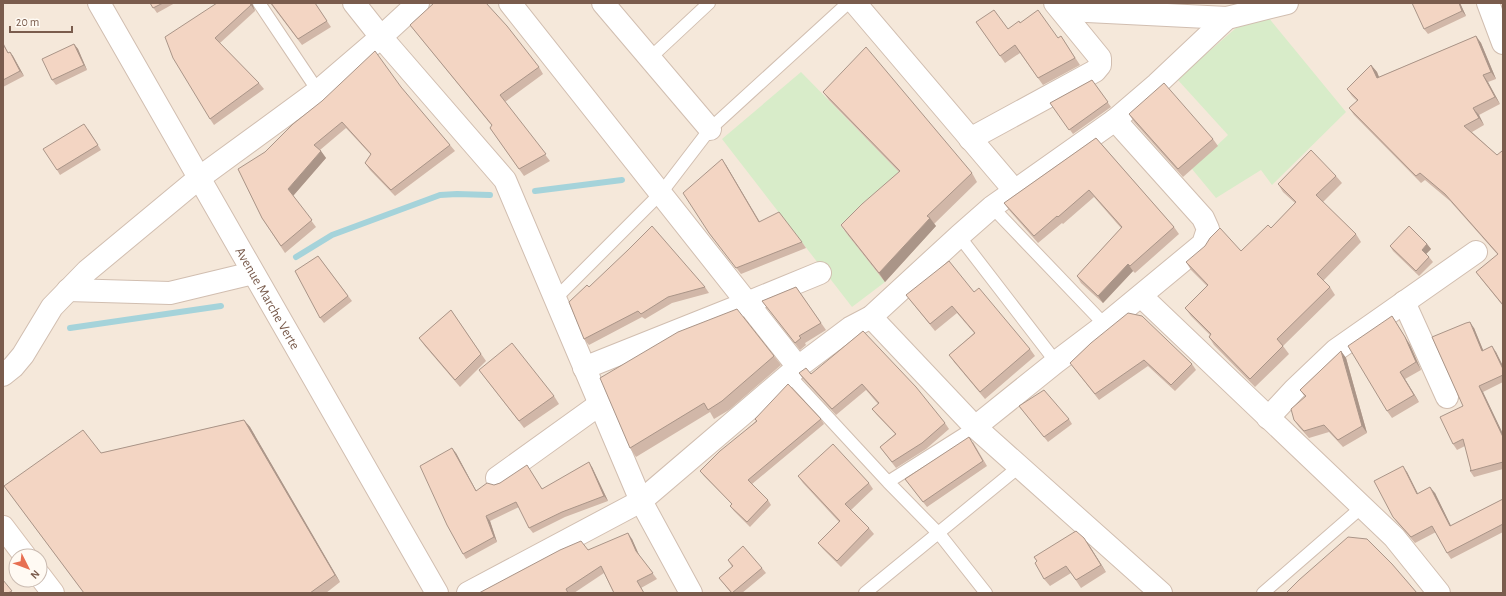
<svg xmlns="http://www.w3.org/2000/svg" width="1506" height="596" viewBox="0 0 1506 596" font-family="'Alegreya Sans',sans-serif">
<rect width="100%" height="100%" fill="#fdf6ec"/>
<path fill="#f5e8da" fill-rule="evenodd" d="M3,3h1500v590h-1500zM16,556h24v24h-24z"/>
<path fill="#d8ecc9" d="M1268,17l78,95 -74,73 -11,-15 -45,28 -24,-29 36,-34 -51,-56 59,-51z
M801,72l98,100 -59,53 45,57 -33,25 -130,-168z"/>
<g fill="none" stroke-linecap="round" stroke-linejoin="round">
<path stroke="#a5d3da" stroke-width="6" d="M535,191l87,-11
M296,257l36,-22 108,-40 17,-1 33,1
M70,328l151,-22"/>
<defs>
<path id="lane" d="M259,3l59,88
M650,58l59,-55
M992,207l113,118
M959,236l97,126
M555,299l106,-106 49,-64 138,-126
M789,375l99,107 53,54 45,57
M888,482l87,-55
M865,593l155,-127
M1263,593l99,-86"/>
<g id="street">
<path id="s1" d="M99,3l338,590"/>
<path d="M354,3l27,34 124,143 136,321 50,92"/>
<path d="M510,3l288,364"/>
<path d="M603,3l107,126"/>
<path d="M855,3l160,188"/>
<path d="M1057,3l30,8 140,7 60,-15"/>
<path d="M1488,3l15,40"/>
<path d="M1115,120l88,98 5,11 -5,15 -98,81 -49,37 -81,65 186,166"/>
<path d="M970,139l125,-68 5,-6v-7l-45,-55"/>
<path d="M68,290l102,3 83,-20"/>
<path d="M1141,296l253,241 45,56"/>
<path d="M1404,302l43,95"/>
<path d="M871,317l104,110"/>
<path d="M584,368l163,-65 73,-30"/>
<path d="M3,375l10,-8 10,-12 29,-48 35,-36 112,-93 119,-87 63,-54 37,-34"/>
<path d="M1268,418l26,-28 42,-40 140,-98"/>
<path d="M497,478l103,-74"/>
<path d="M468,593l173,-92 157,-134 52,-39 21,-11 88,-81 33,-29 123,-87 42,-36 70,-66"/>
</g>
<path id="secondary" d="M3,527l22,29
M40,576l13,17"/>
</defs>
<use href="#lane" stroke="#d1beb0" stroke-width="14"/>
<use href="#street" stroke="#d1beb0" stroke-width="24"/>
<use href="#secondary" stroke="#d6c0b0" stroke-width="24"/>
<use href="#lane" stroke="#fff" stroke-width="12"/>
<use href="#street" stroke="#fff" stroke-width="22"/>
<use href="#secondary" stroke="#fff" stroke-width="22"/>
</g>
<path fill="#d1b7a8" d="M150,3h25l-18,10z
M217,3h35l3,8 -35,32 39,40 5,6 -50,36 -4,-6z
M270,3h45l16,24 -29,18z
M1460,3l6,13 -38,18 -4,-5z
M976,22l32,7 12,-6 38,15 3,-2 19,29 -37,20 -23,-32 -15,10z
M410,25l129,42 4,7 -38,28 45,59 -26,15 -34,-48 2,-2 -77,-95z
M1476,36l5,7 15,36 -8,3 12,22 -21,11 5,10 -12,7 25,23 6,-2v153l-21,-26 -6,-8 22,-17 -48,-54 -25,-21 -4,3 -67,-68 -5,-7 8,-7 -5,-5 -5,-7 24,-24 6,7 2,5z
M3,42l5,10h2l3,4 11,20 -21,11z
M74,44l4,5 9,21 -31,15 -4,-5z
M1092,80l19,27 -38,27 -23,-31z
M401,88l49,57 5,6 -60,45 -25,-26 -5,-7 6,-8 -25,-27 -26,22 6,8 -33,38 23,31 -31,26 -23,-35 -24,-49z
M823,92l149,81 5,9 -43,42 2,2 -51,56 -38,-48 -6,-9 58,-53 -70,-72z
M1129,114l84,25 5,7 -35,31 -49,-55z
M88,129l13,21 -41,25 -3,-5z
M1096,138l78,89 5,7 -44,39 -2,-2 -30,32 -22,-20 -4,-7 44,-48 -27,-31 -31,27 -1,-1 -24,20 -29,-33 -5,-7z
M726,165l34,57 42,20 4,6 -65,26 -32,-41z
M1336,176l6,7 -19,19 33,32 5,8 -38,39 7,6 5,8 -52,51 6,8 -34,33 -41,-42 -5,-8 1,-2 -19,-19 -6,-8 22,-22 -16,-16 -5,-8 55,-11 30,-23 24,-25 -12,-11 -5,-8z
M1427,244l4,5 -5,5 3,3 4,5 -14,14 -26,-25 -3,-5z
M318,256l34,45 -28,22 -4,-5z
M589,287h116l4,6 -37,10 -27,16 -3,-2 -53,28 -5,-6z
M796,287l30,43 -21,13 1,2 -6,5 -38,-49z
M974,292l56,57 5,7 -50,43 -31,-37 -5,-7 25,-22 -17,-20 -22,18 -29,-36z
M451,310l35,51 -26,26 -36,-42 -5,-7z
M1392,316l18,29 11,25 -16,9 14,23 -27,16 -5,-7z
M1474,328l9,22 13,2 7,14v16l-20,10 20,42v35l-29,8 -4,-6 1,-1 -6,-24 -8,4 -4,-6 10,-38z
M863,331l82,92 4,6 -23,20 -30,19 -16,-21 15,-13 -18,-19 -5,-6 6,-5 -12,-14 -30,25 -33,-36 -4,-6 12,1z
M1091,343l101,21 4,6 -21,21 -27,-25 -49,34 -29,-37z
M1341,351l5,7 21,75 -24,14 -14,-15 -20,6 -10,-11 -5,-7 11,-23 -5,-7z
M774,356l7,9 -52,45 -15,9 -4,-7 -74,45 -6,-9z
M479,370l75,26 5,8 -35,24z
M1019,406l50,13 3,5 -24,18z
M755,419h66l3,5 -72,60 16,16 3,5 -21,22 -16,-16 -4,-5 2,-2 -28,-28 -4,-5 56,-50z
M244,420l6,7 90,155 -14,11h-242l-80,-107 97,-33z
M973,442l14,24 -60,41 -22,-28z
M456,453l20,38 24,-8 30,-13 12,19 50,-22 16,34 -43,16 -32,16 -4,-5 -10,-21 -29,14 7,21 -31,17 -3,-5z
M1407,472l11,22 17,-1 16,33 52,-27v33l-52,27 -4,-6 -11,-21 -21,11 -18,-21 -4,-5z
M798,476l71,7 4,6 -22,21 18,18 5,6 -33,33 -18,-18 -5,-6 21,-21 -36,-39z
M632,539l7,16 18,24 -16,9 3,5h-30l-10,-20 -30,20h-94l108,-43z
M1089,545l17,27 -25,16 -10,-15 -21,13 -6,-7 -7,-18 -3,-4z
M728,560l34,8 4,5 -24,20h-11l-12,-15 13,-11z"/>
<path fill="#aa9588" d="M250,3h2l3,8 -4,-6z
M1459,3h1l6,13 -4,-5z
M1476,36l5,7 15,36 -5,-7z
M74,44l4,5 9,21 -3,-5z
M10,52l3,4 11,20 -4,-5z
M1371,65l6,7 5,13 -5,-7z
M1483,75l5,7 12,22 -5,-7z
M1473,108l6,7 5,10 -5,-7z
M321,151l5,7 -33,38 -5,-7z
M722,159l4,6 37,63 -4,-6z
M930,218l6,8 -51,56 -6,-9z
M1427,244l4,5 -6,6 -3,-5z
M1128,264l5,7 -30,32 -5,-7z
M1392,316l18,29 11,25 -5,-8z
M1470,322l4,6 12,29 -4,-6z
M1492,346l4,6 7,14v3z
M1341,351l5,7 21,75 -5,-7z
M1400,372l5,7 14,23 -5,-7z
M1479,386l4,6 20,42v3z
M244,420l6,7 90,155 -5,-7z
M452,448l4,5 23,43 -3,-5z
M589,462l3,5 16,34 -4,-5z
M1403,466l4,6 14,28 -4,-6z
M1430,487l5,6 19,39 -4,-6z
M486,516l4,5 7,21 -3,-5z
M628,533l4,6 8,18 -4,-6z
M1084,538l5,7 17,27 -5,-7z"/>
<path fill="#f3d5c3" stroke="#aa9588" d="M150,3h13l-10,5z
M217,3h33l1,2 -36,33 44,45 -49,36 -37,-61 -8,-21z
M271,3h44l12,18 -29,18z
M434,3h52l21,23 32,41 -39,28 46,59 -27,15 -29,-41 2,-3 -82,-100z
M1412,3h47l3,8 -38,18z
M994,10l14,19 11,-8 1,2 18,-13 20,28 3,-2 14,22 -37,20 -23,-33 -15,11 -24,-34z
M1476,36l15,36 -8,3 12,22 -22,11 6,10 -15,8 33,29 5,-4 1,2v152l-27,-33 22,-18 -53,-60 -25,-21 -4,3 -67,-68 9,-8 -11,-11 24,-24 6,13z
M3,44l5,9 2,-1 10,19 -17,9z
M74,44l10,21 -32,15 -10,-21z
M866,47l106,126 -45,43 3,2 -51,55 -38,-48 21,-21 38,-33 -77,-79z
M375,51l26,36 49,58 -59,45 -26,-27 6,-9 -29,-32 -28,23 7,6 -33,38 24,31 -31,26 -19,-28 -24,-49 27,-17 28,-28 29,-23z
M1092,80l16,22 -39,28 -19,-27z
M1164,83l49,56 -35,30 -49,-55z
M84,124l14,21 -41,25 -14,-21z
M1096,138l78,89 -44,39 -2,-2 -30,32 -21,-20 45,-49 -33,-37 -31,27 -1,-1 -23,20 -30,-33z
M1311,150l25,26 -20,19 40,39 -39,40 13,13 -53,52 6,7 -33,33 -41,-42 2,-3 -26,-26 23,-23 -22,-23 19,-16 5,-8 10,-10 21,23 27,-26 3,3 25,-26 -18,-18z
M722,159l37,63 20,-10 23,30 -66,26 -27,-35 -26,-40z
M652,226l53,61 -37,10 -27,17 -3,-3 -54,28 -15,-37 18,-17 2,2 39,-37z
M1409,226l18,18 -5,6 7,7 -13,14 -26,-25z
M318,256l30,40 -28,22 -25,-47z
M949,261l25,31 5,-4 51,61 -50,43 -31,-37 26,-22 -23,-27 -22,18 -24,-29z
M796,287l25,36 -22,13 2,2 -6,5 -33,-42z
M737,309l37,47 -52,45 -14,9 -4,-7 -74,45 -30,-70 78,-46z
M451,310l30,44 -26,26 -36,-42z
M1128,313l14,3 50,48 -21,21 -27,-25 -49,34 -25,-31 21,-20z
M1392,316l13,21 11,25 -16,10 14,23 -27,16 -39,-65z
M1470,322l12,29 10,-5 11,23v6l-24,11 24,51v25l-33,9 1,-1 -8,-31 -10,5 -13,-27 23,-11 -31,-69 34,-14z
M863,331l53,56 29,36 -23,20 -30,19 -12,-15 16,-13 -24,-25 7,-6 -17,-19 -30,25 -33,-36 7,-5 5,6z
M512,343l42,53 -35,25 -40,-51z
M1341,351l21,75 -24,14 -14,-15 -20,6 -10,-11 -3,-11 15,-13 -6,-6z
M788,384l33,35 -73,61 20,20 -21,22 -17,-16 2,-2 -32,-33 20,-20 37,-30 -2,-2z
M1044,390l25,29 -25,18 -25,-31z
M244,420l91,155 -25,18h-226l-80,-107 79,-56 18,23z
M969,437l14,24 -60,41 -18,-23z
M833,444l36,39 -24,21 24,24 -32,33 -19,-18 22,-22 -42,-45z
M452,448l24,43 11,-8 7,2 6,-2 27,-18 15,24 47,-27 15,34 -42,16 -33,16 -13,-26 -30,14 8,21 -31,17 -16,-29 -27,-59z
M1403,466l14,28 13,-7 20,39 53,-27v25l-56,29 -15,-27 -21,11 -18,-20 -19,-36z
M1076,531l8,7 17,27 -25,15 -10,-14 -22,13 -9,-16 2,-2 -3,-4z
M628,533l8,18 17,22 -16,8 7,12h-30l-13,-27 -35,23 2,4h-89l81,-43 21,-9 7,9z
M1348,537l19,2 25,25 25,29h-131l13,-13z
M743,546l19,22 -30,25 -13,-15 14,-12 -5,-6z
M3,580l9,11 -4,2h-5z"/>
<g text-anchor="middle" stroke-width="3" stroke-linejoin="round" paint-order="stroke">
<g font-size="14" fill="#7a5c4d" stroke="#fffaf3">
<text dy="5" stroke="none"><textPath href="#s1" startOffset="340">Avenue Marche Verte</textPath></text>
</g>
</g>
<rect width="1506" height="596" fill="none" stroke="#7a5c4d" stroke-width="8"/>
<g transform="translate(28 568) rotate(132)"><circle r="19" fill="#fffaf3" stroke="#cabbb1"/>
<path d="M0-3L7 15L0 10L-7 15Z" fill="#e76f51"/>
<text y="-6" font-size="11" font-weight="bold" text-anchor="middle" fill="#7a5c4d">N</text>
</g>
<path d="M10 26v6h62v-6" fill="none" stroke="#7a5c4d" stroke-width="2"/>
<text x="16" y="26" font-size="12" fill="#7a5c4d" stroke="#fffaf3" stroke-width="3" paint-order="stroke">20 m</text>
</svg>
